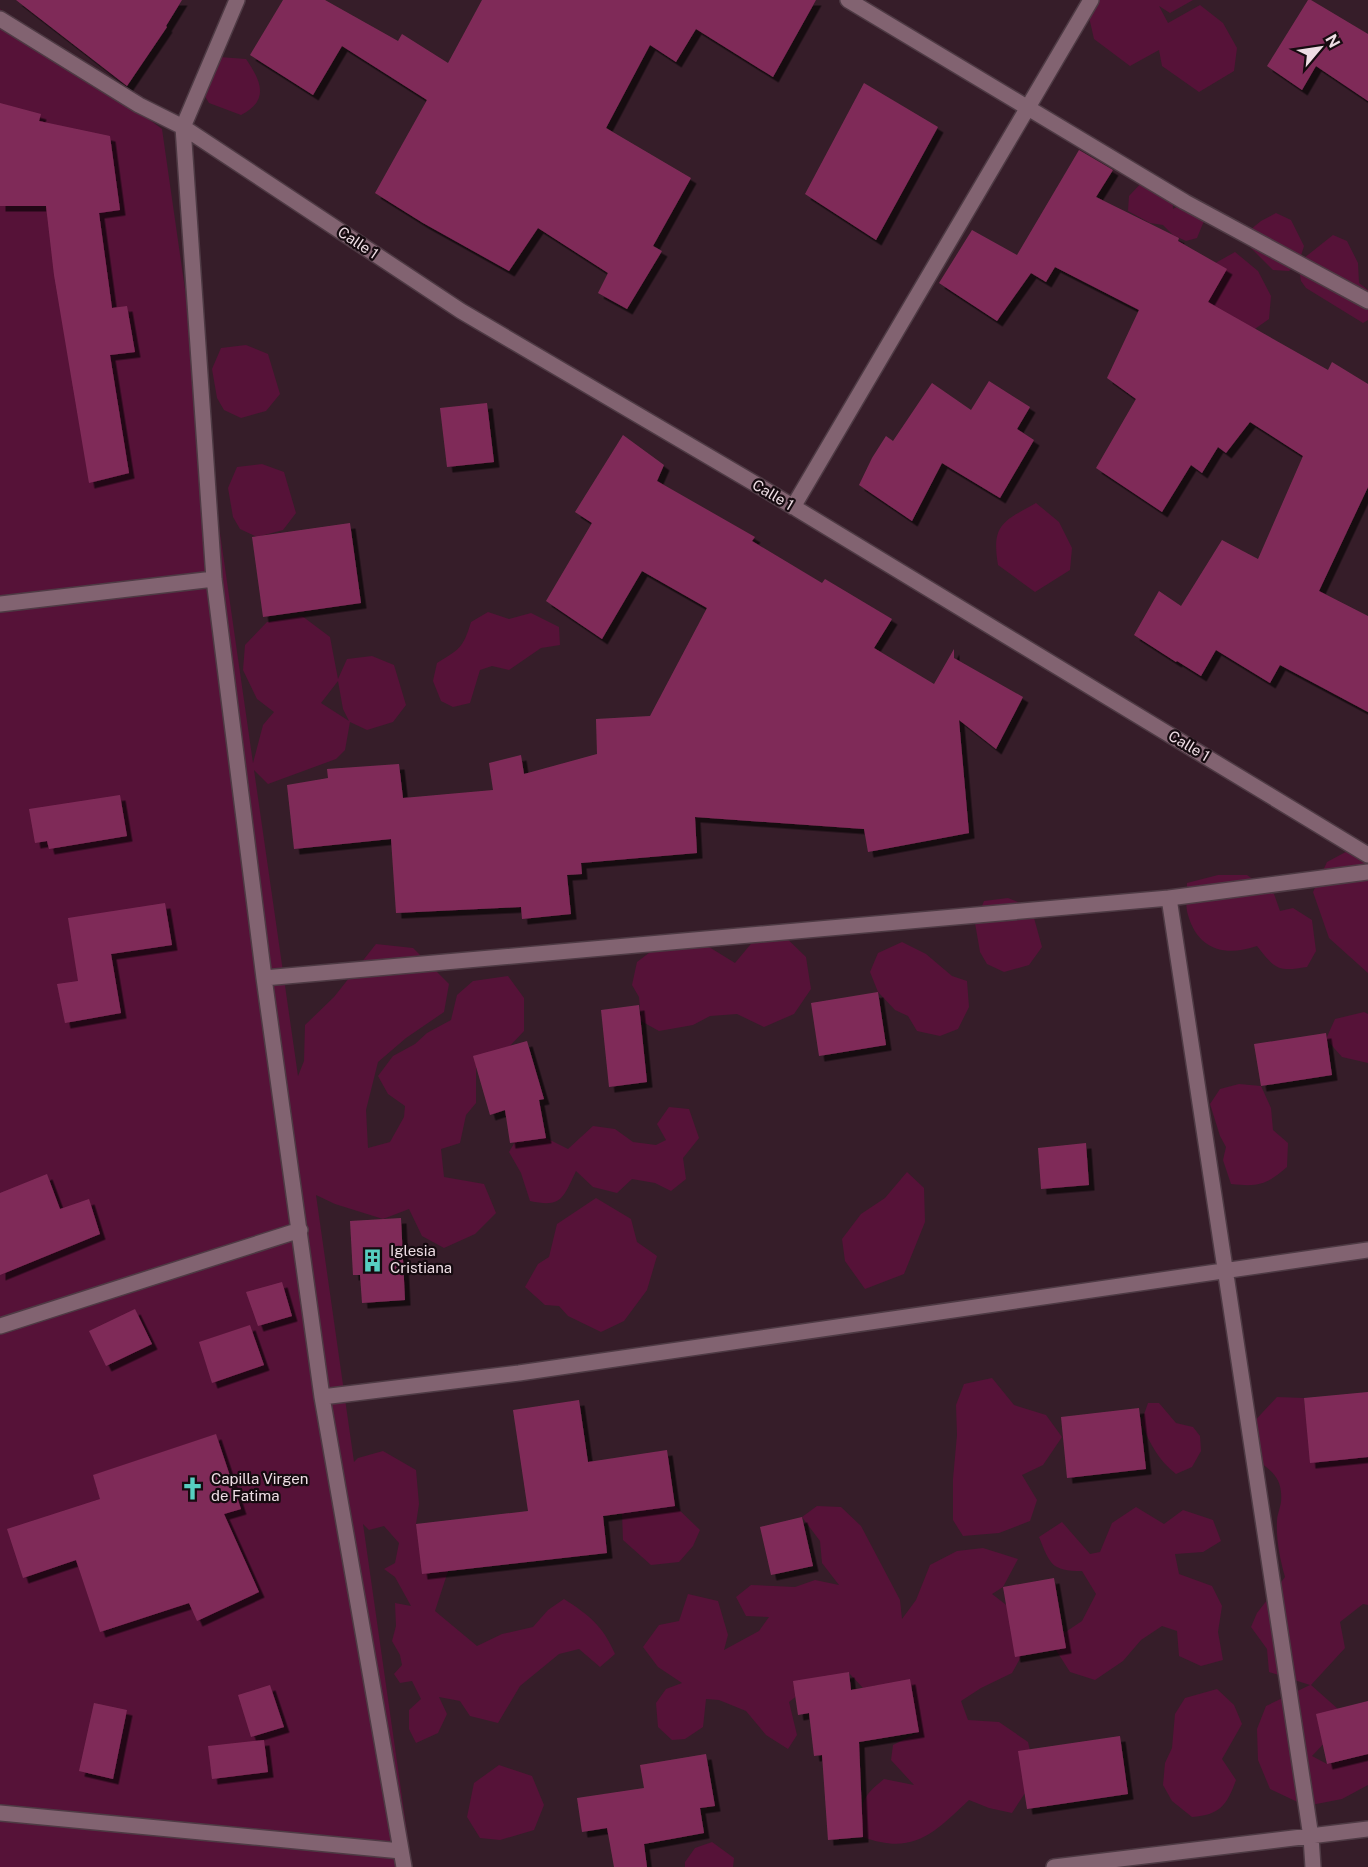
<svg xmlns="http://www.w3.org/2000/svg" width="1368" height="1867" viewBox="0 0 1368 1867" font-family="'Public Sans',sans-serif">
<defs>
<filter id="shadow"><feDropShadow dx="5.5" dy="5.5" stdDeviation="0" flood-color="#0009"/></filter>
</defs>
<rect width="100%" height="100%" fill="#361d29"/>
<path fill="#561238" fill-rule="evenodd" d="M1098,0h95l-23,13 -11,-7 9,17 32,-18 23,18 14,25 -3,23 -35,21 -37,-26 -3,-16 -29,16 -36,-27 -5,-22z
M0,9l162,120 91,634 10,-38 11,-13 -17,-13 -14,-29 2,-25 22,-23 35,-6 28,21 8,42 9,-20 25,-3 22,9 12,40 -13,17 -26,8 -17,-8 -5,28 -9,9 -68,25 -14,-14 44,306 6,-15 1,-36 29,-28 42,-53 37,4 36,36 -5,28 -38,26 -28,24 -12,48 2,38 22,-6 14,-25 1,-11 -17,-12 -10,-18 15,-20 22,-12 12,-11 24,-13 6,-25 16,-14 35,-5 16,22v33l-16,17 -32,20v35l-10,12 -6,28 -19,6 3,28 40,7 12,29 -21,21 -31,14 -22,-12 -13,-27 -26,10 -48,-15 -19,-9 38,267 4,-4 25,-7 33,19 3,34 -3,20 16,18 16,29 -13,40 42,35 25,-12 31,-7 15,-17 16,-11c25,16 39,27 51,55l-15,13 -21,-18 -20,5 -39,32 -22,37 -28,-7 -10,-15 -21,-4 8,17 -9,19 -22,10 -7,-14v-19l12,-11 -9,-18 -12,2 -6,-9 8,-9 -2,-10 -8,-14 4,-15 -1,-23 16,3 -16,-29 -11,-8 11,-6 4,-20 -15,-17 -15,4 -6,-6 49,343h-412zM338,681l5,28 6,12 -28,-18z
M219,57l27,2c15,22 24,41 -5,56l-32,-12 -11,-18z
M1146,178l26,13 1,18 12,-7 16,14 3,5 -7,17 -11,3 -13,-6 -10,-10 -13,-2 -22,-12 1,-15z
M1276,213l15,7 13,26 -5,16 34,-27 14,6 11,22 1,20 9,7v30l-5,3 -57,-35 -5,-7 -3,-18 -9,8 -16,-1 -22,-22 -1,-18 11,-9z
M1235,252l23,19 13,25 -2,23 -17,12 -41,-6 -8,-55z
M246,345l22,9 12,40 -14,17 -25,7 -17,-8 -7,-12 -5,-29 9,-21z
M262,464l22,8 12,41 -13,17 -26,7 -17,-8 -7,-12 -5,-29 9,-21z
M1036,503l23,19 13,26 -2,22 -35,22 -37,-27c-7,-41 6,-44 38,-62z
M488,612l21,7 22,-6 28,14 1,18 -19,3 -32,22 -17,-4 -12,4 -10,33 -17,4 -12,-6 -8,-20 4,-18c23,-14 26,-15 34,-41z
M1355,847l13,1v125l-39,-35 -16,-46 14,-30z
M1218,875h29l27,19 6,17 13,-3 19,12 4,31 -9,16c-29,5 -32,2 -50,-21 -32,11 -59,4 -69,-31 -3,-9 -1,-22 -1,-32z
M1008,898l23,9 11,40 -13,18 -25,7 -17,-8 -7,-12 -5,-29 9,-22z
M778,930l28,27 5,32 -17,25 -30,13 -27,-13 -27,2 -17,9 -34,6 -18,-10 -2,-24 -7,-12 5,-23 21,-16 38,-7 39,24 20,-24z
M902,942l24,12 26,22 15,5 2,26 -11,22 -18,7 -23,-5 -9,-15 -13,-6 -17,-18 -8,-20 8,-19z
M1364,1012l4,2v49l-26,-6 -16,-18 9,-20z
M1239,1084l22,2 10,22 2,22 15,13 -1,24c-21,18 -28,20 -56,17l-8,-24 3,-13 -6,-11 -10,-32 10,-15z
M669,1107l20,2 10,29 -16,20 3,21 -15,12 -16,-8 -23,-4 -15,14 -24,-6 -17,-16c-13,27 -14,37 -46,30l-9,-28 -12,-21 12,-20 25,6 22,11 25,-23 22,3 18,13 23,3 10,-5 -9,-16z
M907,1172l17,16 1,34 -21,52 -39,15 -20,-28 -3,-22 19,-25 24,-16z
M596,1198l35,21 6,23 20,14 -10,34 -23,31 -23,11 -33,-16 -9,-10 -14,-1 -20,-18 13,-23 11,-7 8,-33z
M992,1378l22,27 32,10 16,22 -19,28 -21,10 15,25 -7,21 -31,12 -36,3 -10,-16v-41l4,-44 -1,-30 8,-21z
M1277,1397l27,1c3,35 6,44 36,62l28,-17v162l-5,-1 -23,18 5,26 -34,37 27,24 -7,27 -19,20 15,8 31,-7 10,-14v42l-26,14 -36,7 -36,-17 -12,-29 -1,-31 9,-23 44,-21 -41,-13 -2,-23 -16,-22 6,-14 28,-36c-5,-18 -9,-38 -8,-56 0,-6 3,-12 4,-19 2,-24 -9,-31 -27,-44l-5,-31z
M1148,1403h11l17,20 17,4 7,9 1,15 -9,16 -16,7c-18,-14 -26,-31 -35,-51z
M675,1506l25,24 -7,16 -14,16 -28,3 -28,-25 -1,-27z
M817,1506l24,1 20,19 39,74 2,19 14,-19 14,-35 27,-14 26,-3 35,11 -15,28 -11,7 26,20 9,32 -15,27 -31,15 -20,13 7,19 31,2 29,20 6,26 -9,25 -13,20 -23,-5 -20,-8c-34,32 -55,56 -106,37 -2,-32 -5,-37 21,-58l30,6 -23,-25 2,-15 26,-13 -7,-39 -34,-8 -15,3 -15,-16 -40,15 -19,15 8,33 -9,14 -22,-14 -20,-24 -27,-11 -13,-1 -3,28 -18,12 -13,1 -14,-13 -2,-24 10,-14 16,-6 -24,-16 -15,-20 16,-22 20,-4 9,-27 30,7 10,34 -4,15 35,-19 10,-14 -23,-1 -10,-19 15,-12 44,2 20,-7 24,5 -17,-22 -2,-22 -18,-24z
M1136,1507l28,17 19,-14 30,10 8,21 -18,11 -28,2 4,20 33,12 10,20 -4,26 5,28 -22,6 -22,-10 -2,-25 -15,-5 -21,14 -18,21 -28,19 -25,-8 -14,-22 8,-17 18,-12 14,-27 -14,-23c-31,0 -32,-7 -43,-34l23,-15 28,32 10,-2 12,-29z
M1217,1689l17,16 8,19 -20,35 14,21c-9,25 -16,35 -44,37l-20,-16 -9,-16 2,-22 7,-15 3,-34 10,-16z
M499,1765l33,11 12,29 -10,25 -34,10 -20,-2 -13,-21 7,-34z
M712,1842l22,16 -1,9h-48v-5l10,-14z"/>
<path fill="#7f2c58" filter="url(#shadow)" d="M16,0h166l-16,26 1,1 -40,59z
M283,0h42l73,41 4,-7 46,29 34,-63h334l-43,77 -77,-48 -20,33 -26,-17 -44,83 85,50 -38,68 9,5 -35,58 -29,-16 10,-20 -70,-45 -29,43 -86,-48 -48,-30 52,-93 -85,-54 -29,49 -63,-40z
M1308,0h3l57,34v67l-52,-35 -14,24 -35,-24z
M864,83l74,44 -62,113 -71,-46z
M0,103l41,11 -2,7 71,15 10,74 -21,3 13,95 15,-2 8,46 -25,3 19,118 -40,10 -35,-208 -8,-69h-46z
M1079,150l34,20 -17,27 83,41 -1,3 49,28 -19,33 120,68 4,-8 36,22v103l-49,104 49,25v96l-88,-47 -10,18 -54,-33 -15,26 -24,-15 -1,1 -42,-27 25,-44 22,15 41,-66 36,19 45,-103 -53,-34 -24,31 -8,-6 -16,26 -11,-8 -29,47 -66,-44 40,-69 -29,-21 32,-68 -84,-43 -9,15 -15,-9 -34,48 -58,-38 33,-53 45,25z
M989,381l41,26 -13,22 17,11 -34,58 -58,-35 -30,58 -53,-36 13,-27 14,-22 7,5 39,-58 39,27z
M487,403l7,59 -47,5 -7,-59z
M623,435l41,30 -7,16 98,56 -3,4 70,42 3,-4 67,40 -18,29 60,36 20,-35v9l69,39 -27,52 -37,-29 10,113 -101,19 -4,-23 -169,-12 2,36 -116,10 1,11 -15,1 4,39 -49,5 -1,-12 -125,6 -5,-74 -97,10 -7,-64 41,-7 -1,-9 72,-5 4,34 90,-8 -4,-27 32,-8 3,19 73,-20 -1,-35 54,-3 57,-108 -65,-37 -40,68 -56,-38 46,-78 -17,-11z
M350,523l11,80 -98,14 -11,-80z
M120,795l7,41 -78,13 -2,-8 -12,2 -6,-34z
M165,903l7,42 -61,9 10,59 -56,10 -8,-39 21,-3 -10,-63z
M878,992l8,53 -67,11 -8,-53z
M639,1005l8,77 -38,5 -8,-77z
M1326,1033l6,42 -71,11 -7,-42z
M527,1041l17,58 -5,1 7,38 -36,5 -5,-33 -15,5 -17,-59z
M1086,1143l3,42 -48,4 -3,-41z
M47,1174l13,35 29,-10 11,35 -100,41v-82z
M401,1218l4,82 -43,3 -2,-28h-7l-3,-54z
M282,1282l10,34 -34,10 -12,-34z
M135,1309l17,35 -46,22 -17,-35z
M250,1325l14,40 -52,18 -13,-41z
M1368,1392v65l-58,6 -6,-65z
M579,1400l9,62 79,-12 8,56 -72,10 4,37 -185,21 -6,-50 112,-13 -15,-101z
M1139,1408l7,61 -79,9 -6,-61z
M216,1434l25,75 -17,5 35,78 -62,29 -8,-18 -89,29 -24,-72 -53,18 -16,-49 93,-30 -7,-24z
M802,1517l11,49 -42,9 -11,-48z
M1054,1578l12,70 -51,9 -12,-70z
M849,1672l2,18 59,-11 9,53 -60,10 4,95 -35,3 -6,-85 -8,1 -5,-43 -11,2 -5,-34z
M270,1685l14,42 -33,10 -13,-42z
M1368,1701v53l-41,10 -11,-50z
M94,1703l33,7 -14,69 -34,-8z
M1120,1736l8,58 -101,15 -9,-58z
M264,1740l4,32 -56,7 -4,-33z
M706,1754l9,52 -15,2 4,25 -60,11 3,23h-33l-7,-39 -25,4 -5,-34 67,-10 -4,-23z"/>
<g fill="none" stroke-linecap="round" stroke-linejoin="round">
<defs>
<path id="street" d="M237,0l-54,127 31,452 50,399 58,419 82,470
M848,0l337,202 183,99
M0,19l139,86 44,22 278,184 303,178 604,366
M793,507l298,-507
M0,604l214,-25
M1169,898l142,939 2,30
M264,978l905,-80 199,-26
M0,1326l300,-96
M322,1397l197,-24 849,-123
M0,1813l401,38
M1054,1867l314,-38"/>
</defs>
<use href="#street" stroke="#4e3a44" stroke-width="18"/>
<use href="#street" stroke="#826371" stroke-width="15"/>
</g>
<defs>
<symbol id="building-bare" viewBox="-9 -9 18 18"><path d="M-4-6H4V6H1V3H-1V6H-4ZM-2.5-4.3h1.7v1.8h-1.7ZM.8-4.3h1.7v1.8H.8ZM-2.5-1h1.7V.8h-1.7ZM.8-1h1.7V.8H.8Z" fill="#57cec1" stroke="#160b10" stroke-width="2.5" paint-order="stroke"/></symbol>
<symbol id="church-bare" viewBox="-9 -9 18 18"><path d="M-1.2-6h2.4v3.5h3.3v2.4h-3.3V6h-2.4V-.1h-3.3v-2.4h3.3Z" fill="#57cec1" stroke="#160b10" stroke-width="2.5" paint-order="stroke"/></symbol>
</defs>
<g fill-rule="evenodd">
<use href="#building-bare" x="356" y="1244" width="33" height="33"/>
<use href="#church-bare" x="176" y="1472" width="33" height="33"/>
</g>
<g text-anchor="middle" stroke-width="4.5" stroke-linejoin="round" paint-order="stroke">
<g font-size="15" fill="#eedde4" stroke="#160b10">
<text transform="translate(358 243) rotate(34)" y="5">Calle 1</text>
<text transform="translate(773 495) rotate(31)" y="5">Calle 1</text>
<text transform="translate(1189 746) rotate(31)" y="5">Calle 1</text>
</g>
<g font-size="15" fill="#eedde4" stroke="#160b10" text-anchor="start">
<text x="390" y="1256">Iglesia<tspan x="390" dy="17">Cristiana</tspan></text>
<text x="211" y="1484">Capilla Virgen<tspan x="211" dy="17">de Fatima</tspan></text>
</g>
</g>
<g transform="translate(1320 48) rotate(61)" stroke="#160b10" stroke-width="4.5" paint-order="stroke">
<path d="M0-4.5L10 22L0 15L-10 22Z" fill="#eedde4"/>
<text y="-9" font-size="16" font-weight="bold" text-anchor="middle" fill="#eedde4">N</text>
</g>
</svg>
